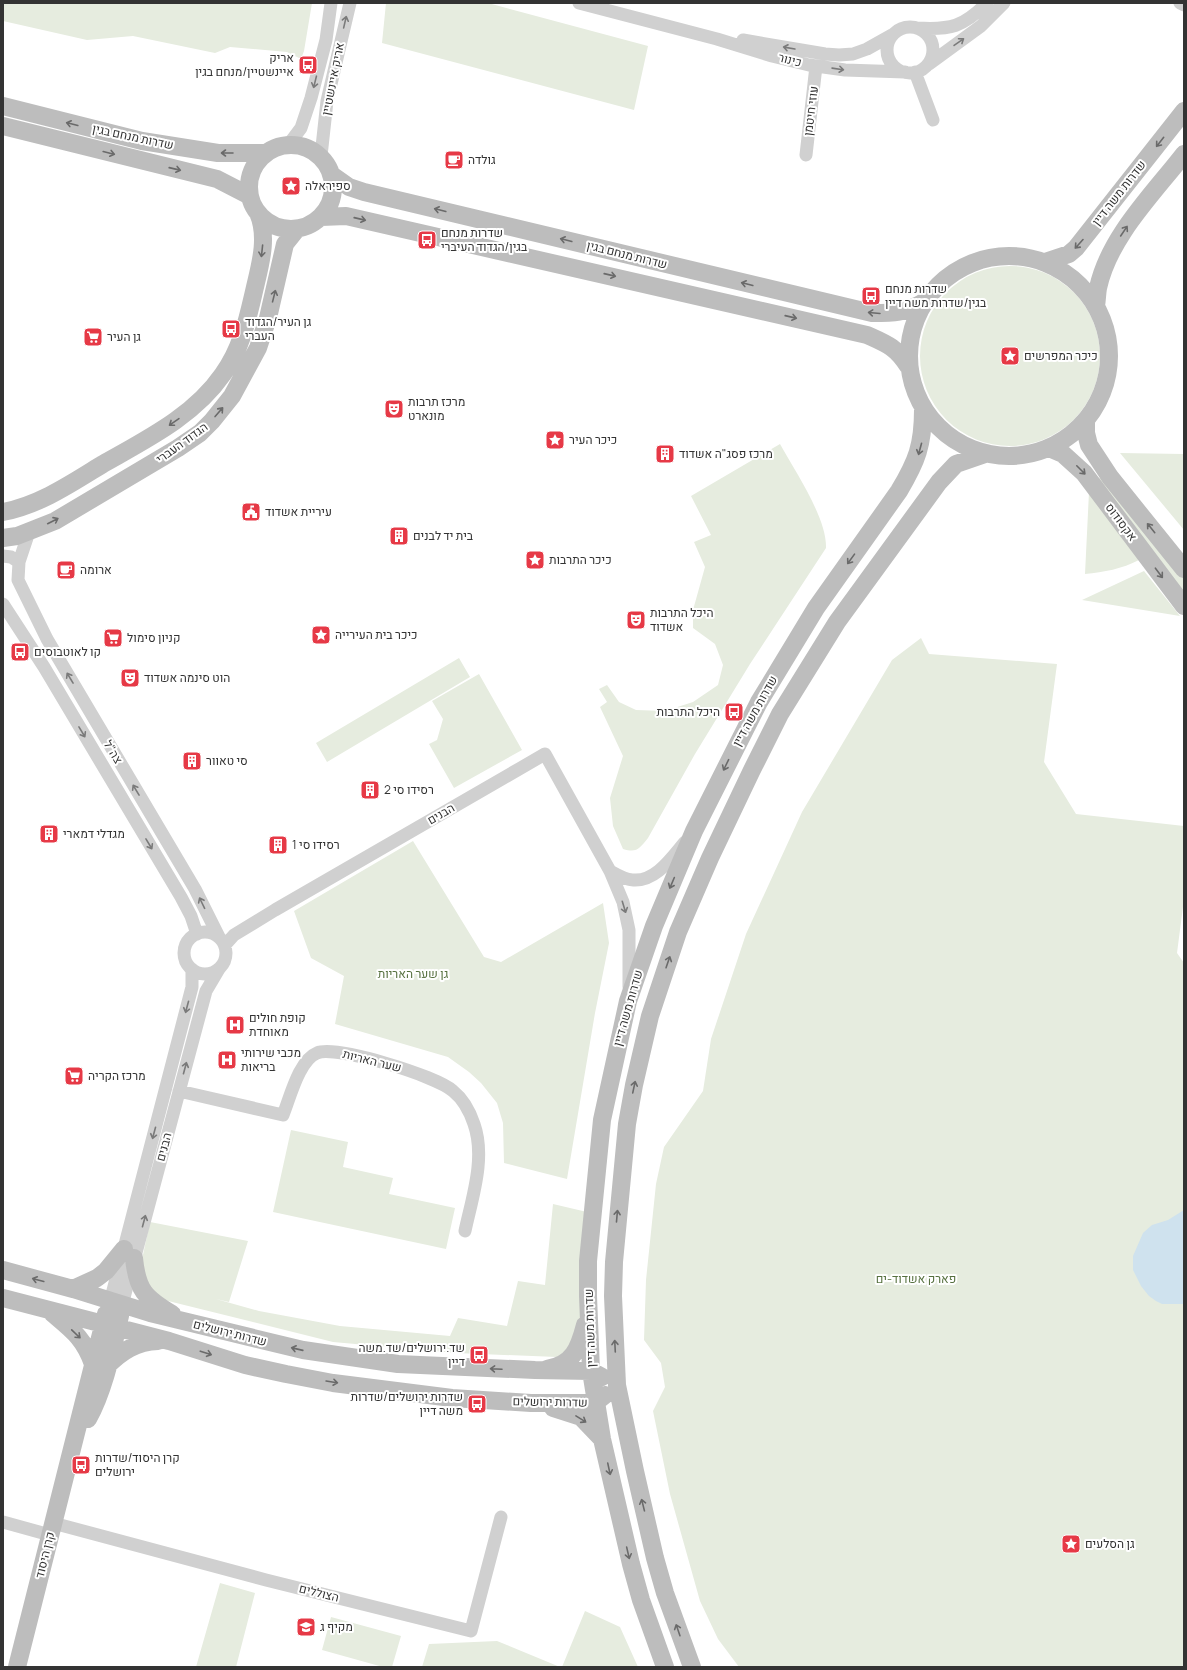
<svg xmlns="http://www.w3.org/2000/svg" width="1187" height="1670" viewBox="0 0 1187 1670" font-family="Manrope,Heebo,sans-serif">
<rect width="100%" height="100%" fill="#fff"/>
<path fill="#e6ecdf" d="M3,3h309l-8,48 -3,8 -14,-7 -57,-5 -15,6 -82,-17 -46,4 -84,-19z
M386,3h102l160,43 -14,64 -252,-67z
M920 356a90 90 0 1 1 180 0a90 90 0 1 1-180 0Z
M780,444c15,27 47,74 46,104l-76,116 -55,90 -47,84c-9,11 -11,15 -25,11l-10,-23 -3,-28 13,-42 -23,-49 7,-5 -8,-13 8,-4 12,17 17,8 29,1 28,-9 25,-17 5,-20 -8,-21 -22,-16v-18l12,-43 -11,-25 17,-7 -20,-39z
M1120,453l64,1v76z
M1102,476l82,99v24l-87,-119z
M1089,492l50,68c-17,9 -35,12 -54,14z
M1144,571l36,45 -98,-16z
M921,638l8,16 128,10 -13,98 32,52 108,12v73l-7,54 7,10v704h-445l-21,-28 -18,-38 -30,-107 -17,-83 12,-24 -4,-24 -17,-23 2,-60 10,-96 8,-37 39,-56 8,-52 35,-105 56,-122 90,-152z
M459,658l11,19 -143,85 -11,-19z
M479,674l43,76 -68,38 -25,-44 8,-4 6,-21 -11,-18z
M413,841l71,116 17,5 102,-59 6,40 -14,70 -28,166 -63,-16 -1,-40 -6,-20 -16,-20 -12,-11 -21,-15 -113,-33 9,-48 -33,-18 -17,-47z
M291,1130l57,12 -5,25 50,11 -4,16 66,14 -9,41 -173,-37z
M553,1204l34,8 -8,75 2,23 -2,18 -9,21 -13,8 -101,-4 -123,-11 -177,-44 -9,-15 -6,-19 9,-42 98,19 -19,61 -13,-3 43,12 81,15 110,10 8,-18 49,8 11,-45 27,4z
M220,1583l35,10 -19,74h-40z
M585,1611l35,16 18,40h-76z
M331,1617l70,19 -9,31h-9l-61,-17z
M497,1641l63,26h-138l7,-23z"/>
<path fill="#cfe2ee" d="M1184,1210v94h-22l-6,-3 -7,-5 -8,-10 -8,-16v-14l10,-23 9,-8 16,-5z"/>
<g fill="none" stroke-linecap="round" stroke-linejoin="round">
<path stroke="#d0d0d0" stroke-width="13" d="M579,3l138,36 55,17 37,9 36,5 60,2
M1180,3l4,2
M887 50a23 23 0 1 1 46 0a23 23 0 1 1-46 0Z
M917,28c34,2 46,-1 70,-25
M743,40l82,14 14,1 14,-1 14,-5 25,-14
M929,64l52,-38 23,-23
M915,72l18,48
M289,144l12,-16 10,-30 15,-58 5,-37
M806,155l10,-89
M321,156l6,-55 23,-98
M29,532l-10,30 -1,18 29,59 148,250 24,48
M3,556l8,1 8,5
M3,604l41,63 137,230 10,19 6,18
M610,871c7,4 15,9 23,9 23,2 39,-23 52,-38
M184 953a21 21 0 1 1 42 0a21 21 0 1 1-42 0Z
M225,945l9,-10 41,-25 270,-156 65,117 13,31 6,28v57
M179,1091l104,24c7,-17 16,-55 34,-62 19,-8 120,23 136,38 10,8 17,21 21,33 12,34 -2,74 -9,107
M110,1302l82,-315v-18
M122,1305l84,-314 13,-22
M3,1522l47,13
M53,1523l213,57 205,51 30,-114"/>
<path stroke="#bdbdbd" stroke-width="18" d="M3,106l139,35 76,12h48
M3,126l214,53 33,17
M249 187a42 42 0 1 1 84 0a42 42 0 1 1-84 0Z
M332,175l17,12 15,5 508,121c21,0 34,0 52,-11
M321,217l25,-1 521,119c20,9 29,12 41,31
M909 356a100 100 0 1 1 200 0a100 100 0 1 1-200 0Z
M1045,262l24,-8 7,-6 108,-137
M1096,306c1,-6 1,-12 2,-18 11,-51 55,-94 86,-134
M1086,421v12l3,12 21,32 74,92
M1049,448l14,6 21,19 100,133
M3,512c37,-7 69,-29 100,-48 44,-25 91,-48 120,-90 19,-26 25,-57 32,-87 6,-25 13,-51 3,-74
M3,538l14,-2 38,-15 123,-73 22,-15 12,-12 20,-25 26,-48 10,-30 17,-74 12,-15
M134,1258c3,32 11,40 38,56
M3,1270l70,19 77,24 153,37 95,14 137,6 56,1 11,6
M73,1289l24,-11 9,-7 18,-22
M3,1298l166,43 76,24 41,9 47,9 119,15 79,5h64l10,-8
M52,1313c20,17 32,25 41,51
M107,1366c15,-15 29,-24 51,-25
M547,1369c26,-4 32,-21 38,-44
M553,1408l28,9 21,22
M88,1419c17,-31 24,-69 32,-103
M17,1667l89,-353
M665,1667l-24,-67 -10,-36 -29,-125 -11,-68 -3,-75v-35l14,-141 26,-119 26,-75 40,-95 65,-129 57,-94 83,-117c18,-30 24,-46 24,-81
M692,1667l-27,-74 -10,-35 -20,-87 -18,-86 -4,-89 1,-34 13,-138 7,-39 16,-69 28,-84 32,-74 41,-86 29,-58 57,-92 102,-140 17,-18 29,-10"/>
</g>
<defs><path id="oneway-shaft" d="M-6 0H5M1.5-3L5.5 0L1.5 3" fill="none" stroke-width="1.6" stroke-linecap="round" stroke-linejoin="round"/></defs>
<g stroke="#7a7a7a">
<use href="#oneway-shaft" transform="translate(345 22) rotate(-77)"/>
<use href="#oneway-shaft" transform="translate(959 42) rotate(-35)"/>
<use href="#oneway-shaft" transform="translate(789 48) rotate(-170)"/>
<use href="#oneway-shaft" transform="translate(838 69) rotate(8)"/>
<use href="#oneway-shaft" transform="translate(315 82) rotate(104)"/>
<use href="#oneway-shaft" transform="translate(70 678) rotate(-121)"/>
<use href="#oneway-shaft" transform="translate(82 732) rotate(59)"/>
<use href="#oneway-shaft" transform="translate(136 790) rotate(-121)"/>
<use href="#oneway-shaft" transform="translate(149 844) rotate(59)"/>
<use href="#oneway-shaft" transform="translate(202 903) rotate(-116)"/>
<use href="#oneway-shaft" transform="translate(624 907) rotate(73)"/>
<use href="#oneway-shaft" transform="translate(187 1007) rotate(105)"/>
<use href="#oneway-shaft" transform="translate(185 1068) rotate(-75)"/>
<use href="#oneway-shaft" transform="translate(154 1133) rotate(105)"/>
<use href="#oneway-shaft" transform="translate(144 1221) rotate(-75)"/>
</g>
<g stroke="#6a6a6a">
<use href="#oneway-shaft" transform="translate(72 124) rotate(-166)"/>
<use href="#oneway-shaft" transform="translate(1160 142) rotate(128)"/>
<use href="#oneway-shaft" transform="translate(109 153) rotate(14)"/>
<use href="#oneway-shaft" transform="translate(227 153) rotate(-180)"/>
<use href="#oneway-shaft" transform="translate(175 169) rotate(13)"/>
<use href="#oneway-shaft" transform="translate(440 210) rotate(-166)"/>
<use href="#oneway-shaft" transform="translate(360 219) rotate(13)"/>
<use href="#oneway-shaft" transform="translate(1124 231) rotate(-56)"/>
<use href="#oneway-shaft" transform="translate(566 240) rotate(-166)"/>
<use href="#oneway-shaft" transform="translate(1079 244) rotate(132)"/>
<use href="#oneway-shaft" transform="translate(262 251) rotate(96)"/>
<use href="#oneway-shaft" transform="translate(610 275) rotate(13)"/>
<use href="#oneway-shaft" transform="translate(747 284) rotate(-166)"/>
<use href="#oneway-shaft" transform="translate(274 296) rotate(-76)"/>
<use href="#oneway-shaft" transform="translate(874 313) rotate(-175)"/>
<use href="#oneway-shaft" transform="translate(791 317) rotate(13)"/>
<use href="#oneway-shaft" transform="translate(219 412) rotate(-49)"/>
<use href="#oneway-shaft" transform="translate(174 422) rotate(145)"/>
<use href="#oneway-shaft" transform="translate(920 449) rotate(105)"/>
<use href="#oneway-shaft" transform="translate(1081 470) rotate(45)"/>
<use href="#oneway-shaft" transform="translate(53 521) rotate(-27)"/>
<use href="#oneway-shaft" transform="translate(1151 528) rotate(-129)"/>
<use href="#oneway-shaft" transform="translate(851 559) rotate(126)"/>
<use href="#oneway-shaft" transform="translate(1159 573) rotate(53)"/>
<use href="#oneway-shaft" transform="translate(726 765) rotate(116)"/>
<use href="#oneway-shaft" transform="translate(672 883) rotate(113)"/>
<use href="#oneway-shaft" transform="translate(668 962) rotate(-71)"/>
<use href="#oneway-shaft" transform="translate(634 1087) rotate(-78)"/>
<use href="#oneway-shaft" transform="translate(617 1216) rotate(-85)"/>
<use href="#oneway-shaft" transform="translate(38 1280) rotate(-165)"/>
<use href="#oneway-shaft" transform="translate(76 1334) rotate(44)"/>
<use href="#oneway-shaft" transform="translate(615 1346) rotate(-93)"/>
<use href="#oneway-shaft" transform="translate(297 1349) rotate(-167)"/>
<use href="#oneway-shaft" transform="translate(206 1353) rotate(18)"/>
<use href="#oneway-shaft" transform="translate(496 1369) rotate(-177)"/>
<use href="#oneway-shaft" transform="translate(332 1382) rotate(9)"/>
<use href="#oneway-shaft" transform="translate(581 1419) rotate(32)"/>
<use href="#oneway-shaft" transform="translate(609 1469) rotate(78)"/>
<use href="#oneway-shaft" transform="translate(643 1505) rotate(-104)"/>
<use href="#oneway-shaft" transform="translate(628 1553) rotate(77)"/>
<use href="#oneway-shaft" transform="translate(678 1630) rotate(-109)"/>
</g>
<defs>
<symbol id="bus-square" viewBox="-11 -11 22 22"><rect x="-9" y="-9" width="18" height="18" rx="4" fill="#e63946" stroke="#fff"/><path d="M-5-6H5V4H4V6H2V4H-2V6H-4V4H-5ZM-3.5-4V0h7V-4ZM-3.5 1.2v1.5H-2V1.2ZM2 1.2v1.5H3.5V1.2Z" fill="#fff"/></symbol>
<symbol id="cafe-square" viewBox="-11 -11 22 22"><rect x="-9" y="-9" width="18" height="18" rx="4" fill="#e63946" stroke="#fff"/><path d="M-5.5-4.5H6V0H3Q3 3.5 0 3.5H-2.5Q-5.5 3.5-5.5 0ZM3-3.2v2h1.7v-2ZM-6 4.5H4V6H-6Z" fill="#fff"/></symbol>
<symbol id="sight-square" viewBox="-11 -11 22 22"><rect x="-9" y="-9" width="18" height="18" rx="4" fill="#e63946" stroke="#fff"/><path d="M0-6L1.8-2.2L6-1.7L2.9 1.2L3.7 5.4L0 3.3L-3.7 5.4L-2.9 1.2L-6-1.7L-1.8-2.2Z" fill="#fff"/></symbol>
<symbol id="supermarket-square" viewBox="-11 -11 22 22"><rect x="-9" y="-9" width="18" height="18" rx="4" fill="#e63946" stroke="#fff"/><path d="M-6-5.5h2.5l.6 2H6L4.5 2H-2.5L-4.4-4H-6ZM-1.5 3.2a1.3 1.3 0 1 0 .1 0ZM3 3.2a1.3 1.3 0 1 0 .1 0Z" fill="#fff"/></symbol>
<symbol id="theatre-square" viewBox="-11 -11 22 22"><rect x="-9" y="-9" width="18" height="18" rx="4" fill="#e63946" stroke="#fff"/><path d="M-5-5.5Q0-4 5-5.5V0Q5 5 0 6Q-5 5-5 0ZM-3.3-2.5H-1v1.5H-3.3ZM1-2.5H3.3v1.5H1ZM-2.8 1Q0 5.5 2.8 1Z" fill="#fff"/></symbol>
<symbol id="building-square" viewBox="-11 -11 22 22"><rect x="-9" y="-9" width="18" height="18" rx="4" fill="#e63946" stroke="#fff"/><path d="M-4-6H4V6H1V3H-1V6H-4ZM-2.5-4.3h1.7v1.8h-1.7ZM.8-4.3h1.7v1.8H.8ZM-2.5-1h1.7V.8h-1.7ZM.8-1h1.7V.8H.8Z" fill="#fff"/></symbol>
<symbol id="civic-square" viewBox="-11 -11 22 22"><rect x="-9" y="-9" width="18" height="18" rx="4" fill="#e63946" stroke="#fff"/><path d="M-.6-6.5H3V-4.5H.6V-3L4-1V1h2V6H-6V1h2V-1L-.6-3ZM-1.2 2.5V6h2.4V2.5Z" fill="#fff"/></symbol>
<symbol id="hospital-square" viewBox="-11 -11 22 22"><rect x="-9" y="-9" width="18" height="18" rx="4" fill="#e63946" stroke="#fff"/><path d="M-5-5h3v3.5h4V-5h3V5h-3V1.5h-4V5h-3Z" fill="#fff"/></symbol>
<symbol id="school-square" viewBox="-11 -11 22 22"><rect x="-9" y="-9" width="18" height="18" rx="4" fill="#e63946" stroke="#fff"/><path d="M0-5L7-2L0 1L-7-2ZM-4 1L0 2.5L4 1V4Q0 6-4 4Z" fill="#fff"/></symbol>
</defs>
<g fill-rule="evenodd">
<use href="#bus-square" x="297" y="54" width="22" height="22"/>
<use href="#cafe-square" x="443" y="149" width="22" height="22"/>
<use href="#sight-square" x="280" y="175" width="22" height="22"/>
<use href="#bus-square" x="416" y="229" width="22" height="22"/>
<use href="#bus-square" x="860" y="285" width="22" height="22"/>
<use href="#bus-square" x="220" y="318" width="22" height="22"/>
<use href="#supermarket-square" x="82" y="326" width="22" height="22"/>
<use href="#sight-square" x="999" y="345" width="22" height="22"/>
<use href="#theatre-square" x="383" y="398" width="22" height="22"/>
<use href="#sight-square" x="544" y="429" width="22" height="22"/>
<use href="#building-square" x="654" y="443" width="22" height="22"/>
<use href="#civic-square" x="240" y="501" width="22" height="22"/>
<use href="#building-square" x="388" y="525" width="22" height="22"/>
<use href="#sight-square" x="524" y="549" width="22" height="22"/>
<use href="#cafe-square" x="55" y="559" width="22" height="22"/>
<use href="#theatre-square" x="625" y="609" width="22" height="22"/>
<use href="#sight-square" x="310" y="624" width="22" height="22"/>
<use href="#supermarket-square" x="102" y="627" width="22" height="22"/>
<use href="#bus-square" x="9" y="641" width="22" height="22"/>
<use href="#theatre-square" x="119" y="667" width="22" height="22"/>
<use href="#bus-square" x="723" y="701" width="22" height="22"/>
<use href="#building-square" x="181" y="750" width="22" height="22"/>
<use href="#building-square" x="359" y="779" width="22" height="22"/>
<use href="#building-square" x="38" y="823" width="22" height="22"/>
<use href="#building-square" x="267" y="834" width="22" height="22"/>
<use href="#hospital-square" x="224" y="1014" width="22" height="22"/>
<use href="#hospital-square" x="216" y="1049" width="22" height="22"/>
<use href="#supermarket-square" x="63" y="1065" width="22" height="22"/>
<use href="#bus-square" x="468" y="1344" width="22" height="22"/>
<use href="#bus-square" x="466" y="1393" width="22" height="22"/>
<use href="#bus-square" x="70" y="1454" width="22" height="22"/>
<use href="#sight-square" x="1060" y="1533" width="22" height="22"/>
<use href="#school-square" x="295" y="1616" width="22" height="22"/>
</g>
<g text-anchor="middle" stroke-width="4" stroke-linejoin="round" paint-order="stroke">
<g font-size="12" fill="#333" stroke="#fff" text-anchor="start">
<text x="294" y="62" text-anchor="end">אריק<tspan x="294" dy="14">איינשטיין/מנחם בגין</tspan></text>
<text x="468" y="164">גולדה</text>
<text x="305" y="190">ספיראלה</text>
<text x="441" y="237">שדרות מנחם<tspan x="441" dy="14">בגין/הגדוד העיברי</tspan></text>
<text x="885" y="293">שדרות מנחם<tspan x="885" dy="14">בגין/שדרות משה דיין</tspan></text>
<text x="245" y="326">גן העיר/הגדוד<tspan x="245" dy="14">העברי</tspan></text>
<text x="107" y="341">גן העיר</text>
<text x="1024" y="360">כיכר המפרשים</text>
<text x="408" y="406">מרכז תרבות<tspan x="408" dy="14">מונארט</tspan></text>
<text x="569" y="444">כיכר העיר</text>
<text x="679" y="458">מרכז פסג"ה אשדוד</text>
<text x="265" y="516">עיריית אשדוד</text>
<text x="413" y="540">בית יד לבנים</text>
<text x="549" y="564">כיכר התרבות</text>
<text x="80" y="574">ארומה</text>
<text x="650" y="617">היכל התרבות<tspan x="650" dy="14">אשדוד</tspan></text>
<text x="335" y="639">כיכר בית העירייה</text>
<text x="127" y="642">קניון סימול</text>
<text x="34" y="656">קו לאוטבוסים</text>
<text x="144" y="682">הוט סינמה אשדוד</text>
<text x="720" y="716" text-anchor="end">היכל התרבות</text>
<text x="206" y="765">סי טאוור</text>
<text x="384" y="794">רסידו סי 2</text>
<text x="63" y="838">מגדלי דמארי</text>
<text x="292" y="849">רסידו סי 1</text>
<text x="249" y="1022">קופת חולים<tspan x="249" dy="14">מאוחדת</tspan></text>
<text x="241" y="1057">מכבי שירותי<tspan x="241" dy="14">בריאות</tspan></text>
<text x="88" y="1080">מרכז הקריה</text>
<text x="465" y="1352" text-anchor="end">שד.ירושלים/שד.משה<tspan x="465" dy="14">דיין</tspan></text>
<text x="463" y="1401" text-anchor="end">שדרות ירושלים/שדרות<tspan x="463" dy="14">משה דיין</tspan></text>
<text x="95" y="1462">קרן היסוד/שדרות<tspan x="95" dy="14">ירושלים</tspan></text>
<text x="1085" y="1548">גן הסלעים</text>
<text x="320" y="1631">מקיף ג</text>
</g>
<g font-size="12" fill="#333" stroke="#fff">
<text transform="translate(790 60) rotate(14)" y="4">כינור</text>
<text transform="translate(333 79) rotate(-79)" y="4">אריק איינשטיין</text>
<text transform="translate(811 111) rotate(-83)" y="4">עוזי חיטמן</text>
<text transform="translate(133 137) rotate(12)" y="4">שדרות מנחם בגין</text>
<text transform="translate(1119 193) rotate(-52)" y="4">שדרות משה דיין</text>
<text transform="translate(627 255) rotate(14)" y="4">שדרות מנחם בגין</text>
<text transform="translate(182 443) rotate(-36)" y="4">הגדוד העברי</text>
<text transform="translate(1121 522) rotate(53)" y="4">אקסודוס</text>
<text transform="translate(755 711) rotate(-61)" y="4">שדרות משה דיין</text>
<text transform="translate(113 752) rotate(59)" y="4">צה"ל</text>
<text transform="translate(441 814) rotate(-30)" y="4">הבנים</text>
<text transform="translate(628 1008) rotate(-74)" y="4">שדרות משה דיין</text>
<text transform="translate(372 1061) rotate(14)" y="4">שער האריות</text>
<text transform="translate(164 1147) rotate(-75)" y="4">הבנים</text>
<text transform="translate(590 1328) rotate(-92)" y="4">שדרות משה דיין</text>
<text transform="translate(230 1333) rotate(14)" y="4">שדרות ירושלים</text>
<text transform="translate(550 1402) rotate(1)" y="4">שדרות ירושלים</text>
<text transform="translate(45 1555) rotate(-76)" y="4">קרן היסוד</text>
<text transform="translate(319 1593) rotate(14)" y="4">הצוללים</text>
</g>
<g font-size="12" fill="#56703f" stroke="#fff">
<text x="413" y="978">גן שער האריות</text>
<text x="916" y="1283">פארק אשדוד-ים</text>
</g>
</g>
<rect width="1187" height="1670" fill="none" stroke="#333333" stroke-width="8"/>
</svg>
